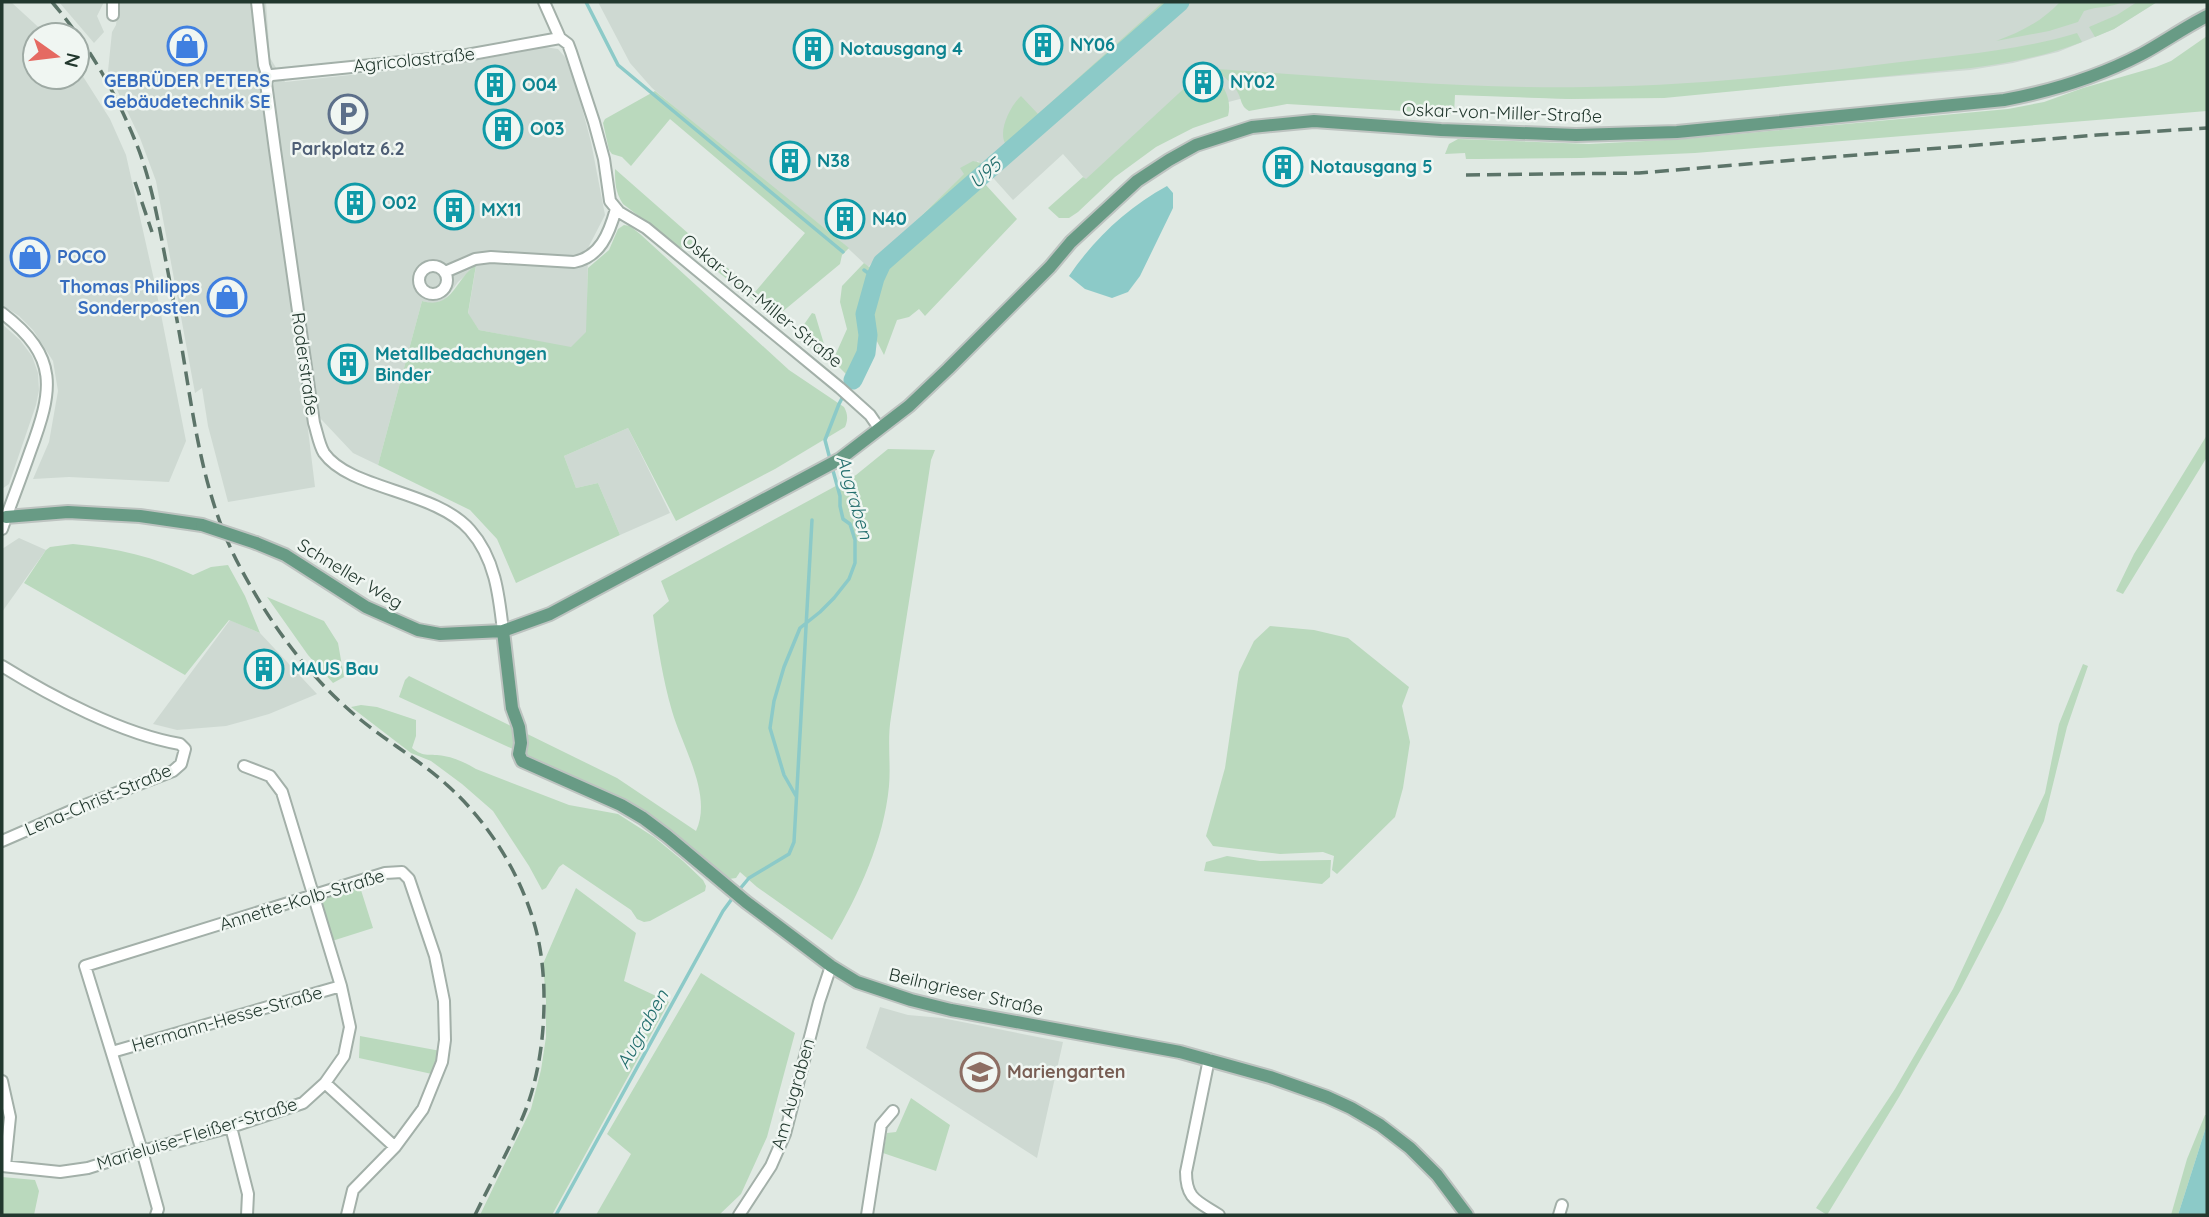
<svg xmlns="http://www.w3.org/2000/svg" width="2209" height="1217" viewBox="0 0 2209 1217" font-family="Quicksand,sans-serif">
<rect width="100%" height="100%" fill="#e0e9e3"/>
<path fill="#ced9d2" d="M2,2h9l36,33h-12v42h42v-10l33,52 16,36 29,129 31,157 -17,41 -100,-5 -36,2 16,-37 9,-51 -5,-30 -20,-31 -14,-14 -17,-11z
M59,2h45l-7,14 7,16 -10,11z
M119,2h147l4,56 15,24 177,-19 83,-16 13,2 7,8 13,36 13,49 14,73 -17,33 -1,84 -16,16 -92,-18 -11,-16 8,-48 -18,16 -14,19 -11,3 -11,-3 -44,164 -25,-12 -33,-35 -13,3 8,66 -87,15 -20,-76 -6,-38 -7,5 -39,-212 -16,-43 -32,-67 4,-39 4,-7z
M598,2h1559l-43,27 -56,23 -45,11 -43,7 -307,26 -94,3 -284,-12 -117,31 -8,-6 -74,68 -23,-26 -50,46 -35,-39 -110,106 -31,-29 -96,-75 -89,-75 -22,-25z
M2,324l18,16 12,16 6,17 1,17 -3,15 -27,79 -7,5z
M628,428l42,85 -50,22 -22,-52 -22,5 -12,-32z
M19,538l27,12 -44,62v-63z
M230,620l30,13 57,61 -48,20 -43,12 -49,4 -24,-6z
M880,1007l28,8 34,3 121,24 -26,116 -171,-110z"/>
<path fill="#bad9bd" d="M1163,2h28l-175,155c-3,-4 -9,-9 -11,-14 -7,-13 6,-38 16,-47l17,18z
M2060,2h62c-11,6 -25,4 -38,9l-6,11 -29,9 -53,10c25,-9 45,-19 64,-39z
M2137,2h20l-43,27 -19,8 -6,-10 28,-12z
M2077,33l5,9c-36,14 -73,21 -111,26l-307,30 -95,1 -114,-4 -1,19 -167,-10 -38,7c-9,-5 -7,-12 -12,-20 -5,-8 -14,-15 -21,-22 124,8 248,20 371,18 100,-1 198,-11 297,-23 64,-8 131,-12 193,-31z
M2207,36v75l-512,42 -114,5 -104,1h-11l-1,-6 -20,1 4,-10 9,-5 131,5 95,-5 324,-30 36,-7 39,-14 73,-21 15,-6z
M1204,70c17,10 29,26 24,46l-35,12 -37,19 -41,30 -37,35 -9,6h-10l-11,-10 35,-31 3,2z
M655,91l194,157 -7,7 -2,9 -58,48 -9,3 -83,-65 -11,-3 -56,-43c-8,-12 -8,-22 -8,-35l140,123 50,-59 -135,-114 -39,47 -9,-9 -10,-3 -3,-4 -6,-27 2,-4z
M973,161l8,2 11,14 -7,7 32,35 -92,97 -6,-7 -10,8 -12,3 -13,35 -20,-39 -1,37 -13,25 -15,-15 -1,-5 13,-29 -7,-27 2,-16 22,-23 5,4 95,-93 -4,-6z
M624,225l6,1 10,8 149,136 55,37c4,7 4,13 1,20l-70,42 -99,52 -48,-93 -64,28 12,32 22,-5 22,52 -104,48 -19,-44 -27,-29 -92,-45 44,-164c31,9 32,-21 54,-36l-8,48 11,17 92,17 15,-15 2,-64 21,-18 9,-21z
M812,313l3,1 9,30v14l-28,-22z
M2207,435v22l-84,137 -7,-3 18,-37z
M888,449l47,1 -4,10c-13,86 -27,172 -40,257 -4,23 0,47 -2,69 -5,54 -30,108 -57,154l-75,-53 -17,-15 -4,6 -7,1 -96,-75 -234,-107 6,-17 4,-4 208,102 79,53c17,-36 -14,-85 -24,-120 -9,-31 -14,-64 -19,-96l16,-14 -8,-20 195,-106z
M73,544c43,4 82,13 120,31l18,-8 17,-2 17,31 15,37 -31,-13 -44,55 -161,-92 22,-33 4,-3z
M267,597l57,24 14,22 6,34 -11,6 -25,-28z
M1270,626l44,4 34,8 61,49 -7,19 8,36 -7,46 -8,29 -58,57 -5,-4 2,-14 -11,-4 -43,2 -67,-8 -7,-10 19,-68 14,-96 15,-31z
M2083,664l5,2 -21,61 -23,94 -42,89 -42,81 -61,106 -72,118 -11,-7 79,-119 58,-100 92,-196 14,-69z
M361,705l16,2 39,13v16l-4,12c12,10 18,5 32,8 12,2 22,7 32,13l93,36 49,9 36,23 29,24 20,19 3,6 -1,5 -55,30 -6,1 -7,-3 -6,-9 -68,-46 -4,3 -13,21 -4,2 -13,-24 -36,-55 -31,-27 -31,-23 -20,-8 -60,-46z
M1227,856l33,5 71,-1 -1,17 -8,7 -118,-13 2,-9z
M360,887l13,41 -41,13 -13,-43z
M576,888l60,45 -12,48 45,21 -117,213h-72l51,-106 10,-39 5,-33v-37l-3,-36z
M701,973l94,60 -28,104 -26,57 -22,21h-123l35,-61 -24,-20z
M360,1036l86,16 -5,24 -82,-18z
M911,1098l39,27 -14,46 -53,-18 4,-20 9,-1z
M2205,1115h2v9l-29,91h-7l16,-56z
M2,1177l33,3 4,11 -5,24h-32z"/>
<path fill="#8ccac8" d="M1167,186l6,7v15l-33,68 -12,16 -16,6 -27,-9 -16,-13c25,-37 59,-69 98,-90z
M2207,1124v91h-29z"/>
<g fill="none" stroke-linecap="round" stroke-linejoin="round">
<path stroke="#8ccac8" stroke-width="3.5" d="M586,2l32,63 225,187
M1011,150l170,-148
M864,270l11,8
M830,459l-5,-19 14,-36 27,-51 2,-18 -3,-21 10,-36 7,-15 105,-92
M796,796l-12,-21 -14,-47 4,-27 10,-34 16,-39 20,-16 14,-14 15,-19 6,-16v-23l-5,-16 -7,-5 -3,-13v-10l-8,-29
M739,890l10,-12 40,-24 5,-12 18,-322
M556,1215l167,-304 11,-15"/>
<path stroke="#8ccac8" stroke-width="19" d="M853,380l13,-27 2,-18 -3,-21 10,-36 7,-15 298,-261"/>
<defs>
<path id="minor" d="M257,2l7,63 4,12 -2,6 9,67 39,273c3,9 5,22 10,30 26,37 111,37 146,77 25,28 29,65 33,101
M544,2l16,36 8,6 3,8 23,70 10,37 6,42 9,11 27,16 194,160 30,27 9,13
M113,15v-13
M268,77l4,-2 189,-19 99,-18
M419 280a14 14 0 1 1 28 0a14 14 0 1 1-28 0Z
M445,272l30,-13 16,-2 83,5c26,-5 35,-28 42,-53
M2,313c58,44 51,77 28,139 -9,26 -19,51 -28,77
M2,666c50,31 120,68 178,78l5,5 -4,15 -8,7 -93,36 -78,34
M112,1052l229,-66
M1209,1059l-23,113c0,28 12,29 33,43
M2,1081l8,36 -5,49
M325,1083l70,64
M231,1127l17,67 -1,21
M2,1166l58,6 28,-4 54,-17 89,-24 72,-24 22,-20 19,-27 6,-29 -9,-41 -59,-194 -12,-16 -26,-10
M156,1215l2,-6 -16,-58 -57,-185 300,-93 17,-1 7,7 26,77 9,45 1,39 -3,22 -19,47 -28,38 -42,43 -6,25
M739,1215l32,-49 14,-32 34,-132 12,-36
M867,1215l14,-90 12,-14
M1559,1215l3,-10"/>
<path id="major" d="M6,517l62,-5 72,4 62,9
M256,543l29,12 81,52 52,23 22,4 63,-3 47,-17 290,-155 69,-53 39,-37 102,-102 21,-25 66,-61 32,-21 27,-15 56,-18 62,-6 127,9 135,5 101,-3 327,-32c48,-9 94,-23 138,-46 22,-12 43,-27 65,-38
M503,631l9,77 7,19 2,16 -2,11 3,7 99,44 22,13 24,18 79,66 85,64 26,16 54,18 40,10 229,42 90,25 57,20 24,11 29,17 30,23 27,27 30,40"/>
</defs>
<use href="#minor" stroke="#a3b0a9" stroke-width="14"/>
<use href="#major" stroke="#bdc3c0" stroke-width="16"/>
<use href="#minor" stroke="#fff" stroke-width="10"/>
<use href="#major" stroke="#689b85" stroke-width="12"/>
<path stroke="#5c7469" stroke-width="3.5" stroke-dasharray="14 7" stroke-linecap="butt" d="M52,2c34,40 62,87 82,136 18,42 25,89 34,134 6,32 12,63 17,95 11,68 22,139 55,200 28,53 63,102 108,142 31,28 68,48 99,76 44,39 78,96 91,153 11,51 7,122 -12,171 -14,36 -34,71 -51,106
M1466,175l173,-2 458,-38 110,-7
M135,182l17,50"/>
<defs>
<path id="major-bridge" d="M202,525l54,18"/>
</defs>
<use href="#major-bridge" stroke="#bdc3c0" stroke-width="16" stroke-linecap="butt"/>
<use href="#major-bridge" stroke="#689b85" stroke-width="12"/>
</g>
<defs>
<symbol id="building-ring" viewBox="-11 -11 22 22"><circle r="9.5" fill="#f0f6f2" stroke="#0f9aa8" stroke-width="1.5"/><path d="M-4-6H4V6H1V3H-1V6H-4ZM-2.5-4.3h1.7v1.8h-1.7ZM.8-4.3h1.7v1.8H.8ZM-2.5-1h1.7V.8h-1.7ZM.8-1h1.7V.8H.8Z" fill="#0f9aa8"/></symbol>
<symbol id="shop-ring" viewBox="-11 -11 22 22"><circle r="9.5" fill="#f0f6f2" stroke="#3f7fe0" stroke-width="1.5"/><path d="M-5-2.5h2.3a2.7 3.5 0 0 1 5.4 0H5L5.5 6h-11ZM-1.5-2.5h3a1.5 2.3 0 0 0-3 0Z" fill="#3f7fe0"/></symbol>
<symbol id="parking-ring" viewBox="-11 -11 22 22"><circle r="9.5" fill="#f0f6f2" stroke="#5c6f8a" stroke-width="1.5"/><path d="M-3.5-5.5H1a3.5 3.5 0 0 1 0 7H-1V5.5H-3.5ZM-1-3.4V-.6H.8a1.4 1.4 0 0 0 0-2.8Z" fill="#5c6f8a"/></symbol>
<symbol id="school-ring" viewBox="-11 -11 22 22"><circle r="9.5" fill="#f0f6f2" stroke="#8d6e63" stroke-width="1.5"/><path d="M0-5L7-2L0 1L-7-2ZM-4 1L0 2.5L4 1V4Q0 6-4 4Z" fill="#8d6e63"/></symbol>
</defs>
<g fill-rule="evenodd">
<use href="#building-ring" x="1021" y="23" width="44" height="44"/>
<use href="#shop-ring" x="165" y="24" width="44" height="44"/>
<use href="#building-ring" x="791" y="27" width="44" height="44"/>
<use href="#building-ring" x="1181" y="60" width="44" height="44"/>
<use href="#building-ring" x="473" y="63" width="44" height="44"/>
<use href="#parking-ring" x="326" y="92" width="44" height="44"/>
<use href="#building-ring" x="481" y="107" width="44" height="44"/>
<use href="#building-ring" x="768" y="139" width="44" height="44"/>
<use href="#building-ring" x="1261" y="145" width="44" height="44"/>
<use href="#building-ring" x="333" y="181" width="44" height="44"/>
<use href="#building-ring" x="432" y="188" width="44" height="44"/>
<use href="#building-ring" x="823" y="197" width="44" height="44"/>
<use href="#shop-ring" x="8" y="235" width="44" height="44"/>
<use href="#shop-ring" x="205" y="275" width="44" height="44"/>
<use href="#building-ring" x="326" y="342" width="44" height="44"/>
<use href="#building-ring" x="242" y="647" width="44" height="44"/>
<use href="#school-ring" x="958" y="1050" width="44" height="44"/>
</g>
<g text-anchor="middle" stroke-width="5" stroke-linejoin="round" paint-order="stroke">
<g font-size="18" font-weight="bold" fill="#0d838f" stroke="#f0f6f2" text-anchor="start">
<text x="1070" y="51">NY06</text>
<text x="840" y="55">Notausgang 4</text>
<text x="1230" y="88">NY02</text>
<text x="522" y="91">O04</text>
<text x="530" y="135">O03</text>
<text x="817" y="167">N38</text>
<text x="1310" y="173">Notausgang 5</text>
<text x="382" y="209">O02</text>
<text x="481" y="216">MX11</text>
<text x="872" y="225">N40</text>
<text x="375" y="360">Metallbedachungen<tspan x="375" dy="21">Binder</tspan></text>
<text x="291" y="675">MAUS Bau</text>
</g>
<g font-size="18" fill="#22382e" stroke="#f0f6f2">
<text transform="translate(414 60) rotate(-6)" y="6">Agricolastraße</text>
<text transform="translate(1502 113) rotate(2)" y="6">Oskar-von-Miller-Straße</text>
<text transform="translate(762 301) rotate(39)" y="6">Oskar-von-Miller-Straße</text>
<text transform="translate(305 364) rotate(82)" y="6">Roderstraße</text>
<text transform="translate(350 574) rotate(31)" y="6">Schneller Weg</text>
<text transform="translate(98 800) rotate(-23)" y="6">Lena-Christ-Straße</text>
<text transform="translate(302 900) rotate(-17)" y="6">Annette-Kolb-Straße</text>
<text transform="translate(966 992) rotate(13)" y="6">Beilngrieser Straße</text>
<text transform="translate(227 1019) rotate(-16)" y="6">Hermann-Hesse-Straße</text>
<text transform="translate(793 1094) rotate(-74)" y="6">Am Augraben</text>
<text transform="translate(197 1134) rotate(-17)" y="6">Marieluise-Fleißer-Straße</text>
</g>
<g font-size="18" font-weight="bold" fill="#366cbe" stroke="#f0f6f2">
<text x="187" y="87">GEBRÜDER PETERS<tspan x="187" dy="21">Gebäudetechnik SE</tspan></text>
<text x="57" y="263" text-anchor="start">POCO</text>
<text x="200" y="293" text-anchor="end">Thomas Philipps<tspan x="200" dy="21">Sonderposten</tspan></text>
</g>
<g font-size="18" font-weight="bold" fill="#4e5e75" stroke="#f0f6f2">
<text x="348" y="155">Parkplatz 6.2</text>
</g>
<g font-size="18" font-weight="bold" fill="#785e54" stroke="#f0f6f2" text-anchor="start">
<text x="1007" y="1078">Mariengarten</text>
</g>
<g font-size="19" font-style="italic" fill="#226e6d" stroke="#f0f6f2">
<text transform="translate(985 173) rotate(-41)" y="7">U95</text>
<text transform="translate(855 497) rotate(74)" y="7">Augraben</text>
<text transform="translate(642 1029) rotate(-61)" y="7">Augraben</text>
</g>
</g>
<rect width="2209" height="1217" fill="none" stroke="#22382e" stroke-width="7"/>
<g transform="translate(56 56) rotate(104)"><circle r="33" fill="#f0f6f2" stroke="#9eaaa4" stroke-width="2"/>
<path d="M0-5L12 26L0 18L-12 26Z" fill="#e56a62"/>
<text y="-10" font-size="19" font-weight="bold" text-anchor="middle" fill="#22382e">N</text>
</g>
</svg>
